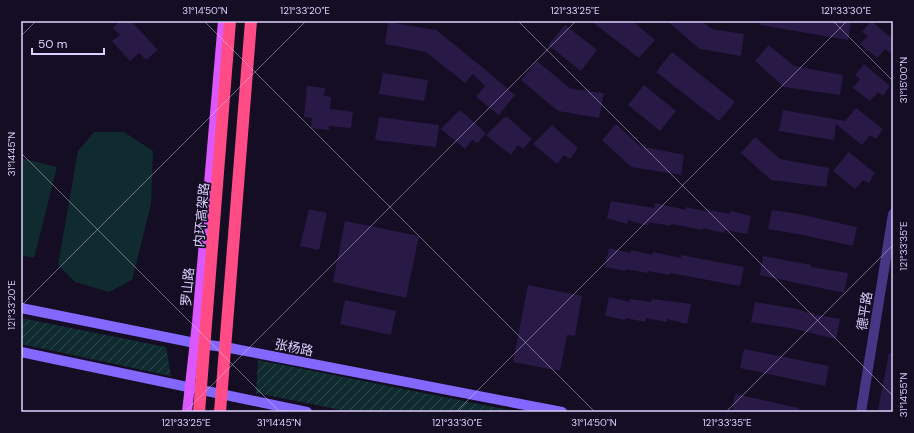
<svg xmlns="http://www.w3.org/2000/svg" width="914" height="433" viewBox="0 0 914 433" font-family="'DM Sans','Noto Sans SC',sans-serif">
<defs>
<pattern id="garden-furrows" width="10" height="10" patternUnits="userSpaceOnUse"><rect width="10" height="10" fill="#102b2f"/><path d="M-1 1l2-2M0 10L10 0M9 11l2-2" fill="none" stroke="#32494e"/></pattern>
</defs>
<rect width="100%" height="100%" fill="#150d24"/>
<path fill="url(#garden-furrows)" d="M21,318l145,29 5,29 -150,-32z
M258,360l261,52h-168l-95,-19z"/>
<path fill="#102b2f" d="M94,132h30l29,19 -2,53 -19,76 -23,12 -34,-10 -17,-17 20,-114z
M21,158l36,9 -23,91 -13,-3z"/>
<path fill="#291946" d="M120,21h11l27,29 -12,10 -7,-7 -9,8 -18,-20 8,-6 -7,-7z
M591,21h41l23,19 -16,18z
M667,21h35l10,8 32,5 -3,22 -41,-7z
M760,21h91l-3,19 -88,-15z
M871,21l22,18v16l-8,-6 -8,9 -17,-14 8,-8 -6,-4z
M388,22l48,8 51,41 28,24 -16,20 -23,-18 9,-11 -12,-12 -8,9 -39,-31 -41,-8z
M565,25l32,25 -16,21 -33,-26z
M769,45l25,21 49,9 -3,20 -56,-8 -29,-26z
M672,52l63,50 -16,19 -63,-49z
M537,61l34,28 33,4 -5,25 -41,-7 -37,-31z
M864,64l26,22 -7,10 -5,-4 -8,9 -17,-13 7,-9 -5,-4z
M383,73l45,7 -4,21 -45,-7z
M644,85l32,26 -16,20 -32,-26z
M307,86l18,2 -1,8 7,1 -1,12 23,3 -2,16 -22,-2v4l-18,-2 1,-10 -8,-1z
M856,108l27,21 -7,10 -6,-4 -8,10 -26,-21 -2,16 -55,-9 4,-21 62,11z
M460,110l26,23 -8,10 -6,-3 -7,9 -24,-20z
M506,116l26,23 -9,10 -5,-4 -7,10 -25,-20z
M379,117l60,8 -3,22 -61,-7z
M616,124l24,22 44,9 -3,20 -50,-8 -29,-27z
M552,125l26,23 -8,11 -6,-4 -7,9 -24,-20z
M755,137l25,22 49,9 -3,19 -55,-7 -30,-27z
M849,152l26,21 -6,10 -6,-3 -8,9 -22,-18z
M611,201l43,7 1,-5 31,7v-3l22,5v-2l22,4v-3l21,5 -4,18 -22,-4 -1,3 -21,-5v2l-32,-6v2l-22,-4 -1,4 -20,-6 -1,4 -20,-6z
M309,209l18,4 -8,37 -19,-4z
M772,210l27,4 58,13 -4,19 -55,-12 -30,-5z
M345,221l74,15 -13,62 -73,-16z
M609,248l22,5v-3l21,5 1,-3 28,6v-3l63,12 -4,19 -70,-13 -1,2 -21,-4 -1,2 -21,-4 -1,2 -20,-4z
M763,256l48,9v2l37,6 -4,20 -84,-18z
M528,285l54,11 -7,40 -8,-1 -7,36 -47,-9z
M609,297l21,5v-3l21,3 1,-3 39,5 -4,20 -20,-5v3l-21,-4 -1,4 -19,-4 -1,2 -20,-4z
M345,300l51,11 -5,24 -51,-11z
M755,302l42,7 14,5 29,5 -4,20 -41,-10 -44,-7z
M744,349l85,17 -4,20 -85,-18z
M889,353h4v59h-8l-7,-2z
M735,394l64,14v4h-67z"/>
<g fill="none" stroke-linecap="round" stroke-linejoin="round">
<path stroke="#463785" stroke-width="10" d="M861,412l32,-198"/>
<path stroke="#8368ff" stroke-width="10" d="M21,308l174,35 35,5 332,64
M21,352l286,60"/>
<path stroke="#db58ff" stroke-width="10" d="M187,412l10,-89 26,-302"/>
<path stroke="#ff4c86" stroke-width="12" d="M199,412l31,-391
M220,412l31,-391"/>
</g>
<path fill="none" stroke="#ddd1ff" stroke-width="1" stroke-opacity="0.45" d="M204,21l391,391M518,21l375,375M833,21l60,60M21,36l15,-15M21,153l259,259M21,306l285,-285M185,412l391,-391M456,412l391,-391M726,412l167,-167"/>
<g text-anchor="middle" stroke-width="3.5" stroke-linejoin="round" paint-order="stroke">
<g font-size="13" fill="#ddd1ff" stroke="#150d24">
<text transform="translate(201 215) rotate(-85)" y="5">内环高架路</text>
<text transform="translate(187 287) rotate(-85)" y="5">罗山路</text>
<text transform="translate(864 311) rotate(-81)" y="5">德平路</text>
<text transform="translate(294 347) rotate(11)" y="5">张杨路</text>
</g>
</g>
<rect width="914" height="433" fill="none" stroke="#150d24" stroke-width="44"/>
<path d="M32 48v6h72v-6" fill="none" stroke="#ddd1ff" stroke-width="2"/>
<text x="38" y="48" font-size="12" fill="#ddd1ff" stroke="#150d24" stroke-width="3" paint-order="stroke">50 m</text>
<rect x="22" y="22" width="870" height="389" fill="none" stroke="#ddd1ff" stroke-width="1.5"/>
<g font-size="10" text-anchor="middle" fill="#ddd1ff">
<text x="205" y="14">31°14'50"N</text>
<text x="305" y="14">121°33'20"E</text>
<text x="575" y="14">121°33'25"E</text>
<text x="846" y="14">121°33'30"E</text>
<text transform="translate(903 80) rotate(-90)" y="4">31°15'00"N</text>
<text transform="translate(11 154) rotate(-90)" y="4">31°14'45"N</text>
<text transform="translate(903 246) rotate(-90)" y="4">121°33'35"E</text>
<text transform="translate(11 305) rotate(-90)" y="4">121°33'20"E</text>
<text transform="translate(903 395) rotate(-90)" y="4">31°14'55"N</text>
<text x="186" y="426">121°33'25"E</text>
<text x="279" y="426">31°14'45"N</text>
<text x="457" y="426">121°33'30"E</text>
<text x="594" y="426">31°14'50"N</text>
<text x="727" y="426">121°33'35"E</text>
</g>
</svg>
